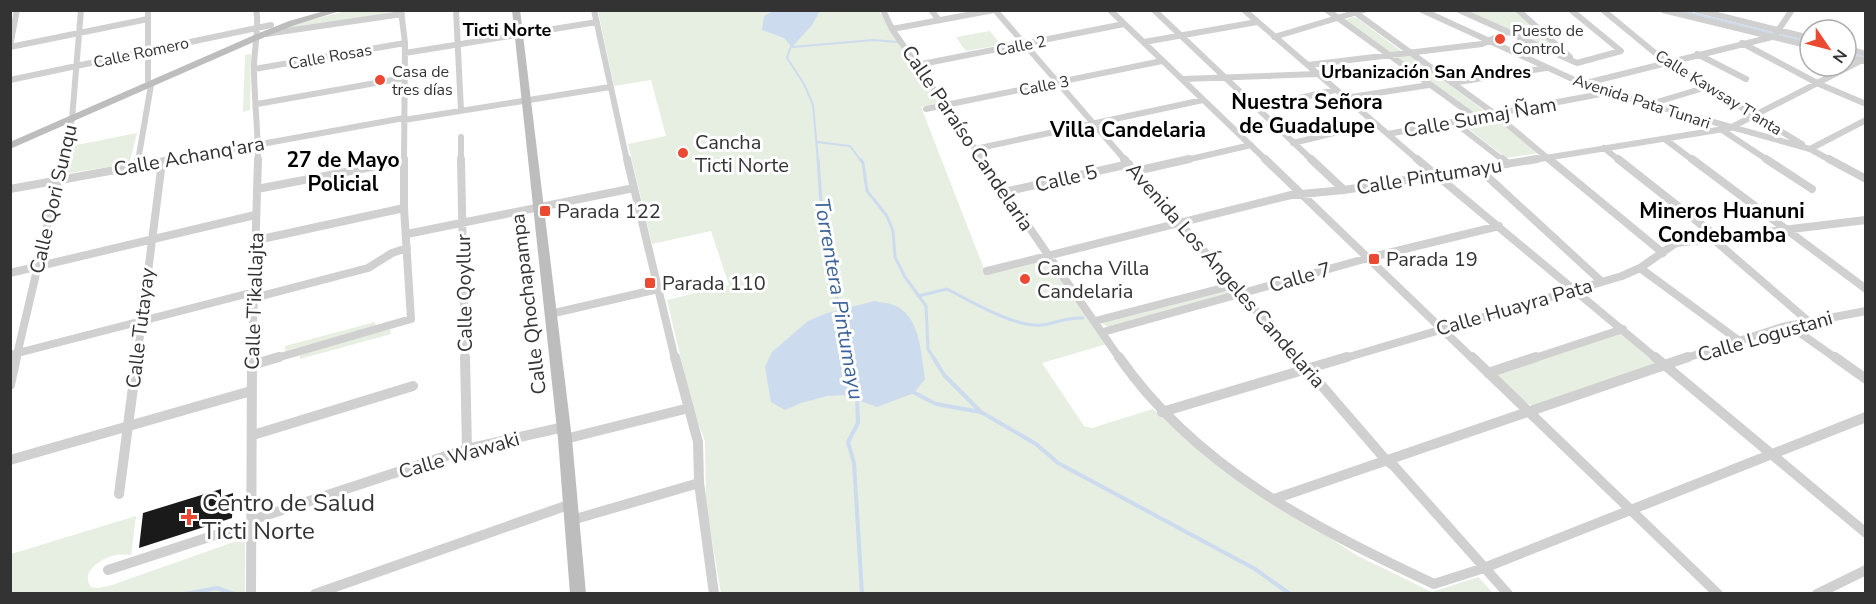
<svg xmlns="http://www.w3.org/2000/svg" width="1876" height="604" viewBox="0 0 1876 604" font-family="'Nunito Sans',sans-serif">
<rect width="100%" height="100%" fill="#fff"/>
<path fill="#e6efe1" d="M346,11l53,1 -120,19 12,-6z
M598,11h281l59,92 -17,4 65,167 61,-15 60,85 -65,19 42,63 8,2 61,-19 70,61 135,86 74,36 46,-15 15,16h-772l-15,-88 -1,-64 -12,-31 -26,-110 62,-15 -18,-54 -59,13 -24,-100 38,-8 -15,-56 -37,6z
M1462,11h53l39,35 -2,2z
M1353,17l4,1 44,33 -10,2 -47,-33z
M990,31l11,14 -35,6 -10,-14z
M251,54l-1,56 -7,2 2,-57z
M1396,55l15,1 76,57 -12,1 -79,-55z
M1495,117l43,36 -32,5 -45,-35z
M137,133l-7,28 -3,3 -63,10 8,-28z
M1232,288l3,4 -127,35 -5,-3 1,-3z
M375,322l1,4 -91,25v-5z
M390,329l1,5 -91,25v-5z
M1621,332l34,31 -119,43 -8,-2 -34,-31z
M136,516l-5,39c-5,0 -10,-1 -15,0 -13,2 -37,17 -25,32l7,1 14,-3 133,-47v55h-234v-39z"/>
<path fill="#cddbef" d="M773,11v-1l47,1 -8,14 -20,22 -8,-9 -22,-8 2,-14z
M875,301c7,2 17,2 23,6 23,13 23,49 27,72l-11,14 -37,14 -34,-12 -16,1 -26,7 -16,7 -14,-8 -6,-35 7,-15 36,-31 19,-8z"/>
<g fill="none" stroke-linecap="round" stroke-linejoin="round">
<path stroke="#cddbef" stroke-width="2" d="M1679,10l131,32
M792,43l-5,15 17,26 9,21 5,56
M793,47l80,-7 25,2
M1846,52l20,6
M817,142l33,4 11,15"/>
<path stroke="#cddbef" stroke-width="3" d="M818,159c4,51 4,105 24,153
M860,159l3,4 4,28 20,25 6,15 2,26 10,20 21,29 2,43 6,10
M918,296l29,-7c24,12 68,39 95,36 16,-2 22,-8 41,-7"/>
<path stroke="#cddbef" stroke-width="4" d="M933,357l11,18 36,36
M911,391l25,13 45,8 55,32 22,19 197,106 35,25
M857,398l1,25 -10,19 6,21 8,131
M185,594l32,-6 17,6"/>
</g>
<path fill="#1a1a1a" d="M221,489v8l12,-4 -1,25 -93,30 4,-35z"/>
<g fill="none" stroke-linecap="round" stroke-linejoin="round">
<path stroke="#d0d0d0" stroke-width="6" d="M256,10c4,13 -2,40 -2,56 0,31 4,63 4,95
M401,10l4,33 -1,118
M456,10l5,101
M594,10l33,151
M883,10l9,19 91,132
M931,10l8,10
M995,10l131,151
M1110,10l157,151
M1154,10l159,151
M1244,10l175,151
M1327,10l148,107
M1422,10l170,78 218,61 22,12
M1459,10l118,53 44,-12 -50,-41
M1518,10l52,47
M1603,10l63,52 136,82
M1663,10l147,36
M1697,10l113,28
M1356,13l139,101 56,47
M892,29l102,-19
M1777,32l15,-22
M266,34l136,-20
M1274,37l90,-27
M1144,42l113,-20
M1742,43l77,41 47,20
M10,46l7,-36
M10,47l138,-28
M1846,48l20,6
M405,53l192,-31
M1697,54l49,25
M1846,56l17,5
M917,65l207,-41
M1308,65l174,-21 25,-12
M254,69l151,-26
M1183,79l134,-5
M10,80l261,-55
M1452,83l94,-15
M1582,84l194,-48
M1345,98l84,-13
M257,104l147,-26
M1647,105l60,-18
M1255,108l80,-18
M926,109l236,-48
M404,120l206,-33
M1454,122l50,39
M1722,130l47,31
M1388,134l218,-41
M461,137v24
M1666,140l28,21
M1293,143l82,-20
M1604,148l16,13
M975,149l228,-49
M1810,149l56,-29
M62,161l10,-42 9,-109
M138,161l13,-76 -3,-4v-71
M168,161l236,-43
M1182,161l69,-16
M1527,161l203,-33 132,-68"/>
<path stroke="#d0d0d0" stroke-width="8" d="M461,159l4,200
M627,159l48,200
M982,159l138,200
M1124,159l174,200
M1265,159l208,200
M1311,159l33,31
M1417,159l240,200
M1502,159l6,5
M1549,159l114,94
M1618,159l99,78
M1692,159l174,130
M1766,159l46,30
M1829,159l37,20
M137,166l1,-7
M1478,168l124,114
M1136,171l53,-12
M10,189l166,-30
M257,189l146,-28
M1004,192l125,-28
M407,234l227,-46
M1712,238l96,83
M257,240l147,-32
M1640,268l98,72
M987,271l304,-76 53,-5 193,-31
M10,273l245,-58
M254,298l114,-30 24,-15 15,-5
M550,314l108,-25
M1095,321l139,-36
M1790,326l47,33
M1103,332l265,-74 131,-32
M10,355l244,-63
M16,359l47,-200
M137,359l25,-197
M252,359l6,-200
M273,359l138,-40 -7,-111v-49
M1342,359l280,-83 18,-8 36,-25 190,-23
M1532,359l91,-30
M1683,359l99,-32 84,-16"/>
<path stroke="#d0d0d0" stroke-width="10" d="M465,357l2,92
M675,357l23,85 1,41 15,111
M1119,357c77,111 196,171 315,227l50,-16 382,-151
M1297,357l88,102 9,7 114,128
M1472,357l246,237
M1655,357l211,176
M1835,357l31,22
M252,365l27,-8
M1488,373l48,-16
M10,385l6,-28
M1162,412l185,-55
M253,435l160,-49
M565,439l124,-31
M10,460l241,-69
M119,494l18,-137
M1274,499l414,-142
M252,520l215,-71 97,-22
M572,520l127,-37
M108,570l144,-47
M251,594l1,-237
M315,594l256,-90
M1817,594l49,-24"/>
<path fill="#bdbdbd" fill-rule="evenodd" d="M328,10h15l-48,15 -30,12 -255,112v-7l249,-109 30,-12z
M512,10h8l52,429 14,155h-16l-12,-155z"/>
</g>
<g fill="#ec4932" stroke="#fff" stroke-width="2">
<circle cx="1500" cy="39" r="6"/>
<circle cx="380" cy="80" r="6"/>
<circle cx="683" cy="153" r="6"/>
<rect x="539" y="205" width="12" height="12" rx="3"/>
<rect x="1368" y="253" width="12" height="12" rx="3"/>
<circle cx="1025" cy="279" r="6"/>
<rect x="644" y="277" width="12" height="12" rx="3"/>
<path d="M186 508h6v6h6v6h-6v6h-6v-6h-6v-6h6z"/>
</g>
<g text-anchor="middle" stroke-width="6" stroke-linejoin="round" paint-order="stroke">
<g font-size="16" fill="#333" stroke="#fff" text-anchor="start">
<text x="1512" y="36">Puesto de<tspan x="1512" dy="18">Control</tspan></text>
<text x="392" y="77">Casa de<tspan x="392" dy="18">tres días</tspan></text>
</g>
<g font-size="16" fill="#333" stroke="#fff">
<text transform="translate(1021 45) rotate(-11)" y="6">Calle 2</text>
<text transform="translate(141 52) rotate(-12)" y="6">Calle Romero</text>
<text transform="translate(330 56) rotate(-10)" y="6">Calle Rosas</text>
<text transform="translate(1044 85) rotate(-11)" y="6">Calle 3</text>
<text transform="translate(1719 92) rotate(32)" y="6">Calle Kawsay T'anta</text>
<text transform="translate(1642 101) rotate(18)" y="6">Avenida Pata Tunari</text>
</g>
<g font-size="18" font-weight="bold" fill="#000" stroke="#fff">
<text x="507" y="36">Ticti Norte</text>
<text x="1426" y="78">Urbanización San Andres</text>
</g>
<g font-size="20" fill="#333" stroke="#fff">
<text transform="translate(1480 117) rotate(-10)" y="7">Calle Sumaj Ñam</text>
<text transform="translate(968 138) rotate(56)" y="7">Calle Paraíso Candelaria</text>
<text transform="translate(189 156) rotate(-10)" y="7">Calle Achanq'ara</text>
<text transform="translate(1429 176) rotate(-9)" y="7">Calle Pintumayu</text>
<text transform="translate(1066 178) rotate(-13)" y="7">Calle 5</text>
<text transform="translate(53 199) rotate(-77)" y="7">Calle Qori Sunqu</text>
<text transform="translate(1226 275) rotate(49)" y="7">Avenida Los Ángeles Candelaria</text>
<text transform="translate(1300 277) rotate(-16)" y="7">Calle 7</text>
<text transform="translate(464 293) rotate(-91)" y="7">Calle Qoyllur</text>
<text transform="translate(254 301) rotate(-88)" y="7">Calle T'ikallajta</text>
<text transform="translate(528 304) rotate(-97)" y="7">Calle Qhochapampa</text>
<text transform="translate(1514 307) rotate(-16)" y="7">Calle Huayra Pata</text>
<text transform="translate(140 328) rotate(-83)" y="7">Calle Tutayay</text>
<text transform="translate(1765 336) rotate(-16)" y="7">Calle Logustani</text>
<text transform="translate(459 455) rotate(-16)" y="7">Calle Wawaki</text>
</g>
<g font-size="20" fill="#333" stroke="#fff" text-anchor="start">
<text x="695" y="149">Cancha<tspan x="695" dy="23">Ticti Norte</tspan></text>
<text x="557" y="218">Parada 122</text>
<text x="1386" y="266">Parada 19</text>
<text x="1037" y="275">Cancha Villa<tspan x="1037" dy="23">Candelaria</tspan></text>
<text x="662" y="290">Parada 110</text>
</g>
<g font-size="21" font-weight="bold" fill="#000" stroke="#fff">
<text x="1307" y="109">Nuestra Señora<tspan x="1307" dy="24">de Guadalupe</tspan></text>
<text x="1128" y="137">Villa Candelaria</text>
<text x="343" y="167">27 de Mayo<tspan x="343" dy="24">Policial</tspan></text>
<text x="1722" y="218">Mineros Huanuni<tspan x="1722" dy="24">Condebamba</tspan></text>
</g>
<g font-size="21" font-style="italic" fill="#3c639a" stroke="#fff">
<text transform="translate(839 299) rotate(80)" y="7">Torrentera Pintumayu</text>
</g>
<g font-size="24" fill="#333" stroke="#fff" text-anchor="start">
<text x="202" y="511">Centro de Salud<tspan x="202" dy="28">Ticti Norte</tspan></text>
</g>
</g>
<rect width="1876" height="604" fill="none" stroke="#333333" stroke-width="24"/>
<g transform="translate(1828 48) rotate(125)"><circle r="28" fill="#ffffff" stroke="#adadad" stroke-width="1.5"/>
<path d="M0-4.5L10 22L0 15L-10 22Z" fill="#ec4932"/>
<text y="-9" font-size="16" font-weight="bold" text-anchor="middle" fill="#333333">N</text>
</g>
</svg>
